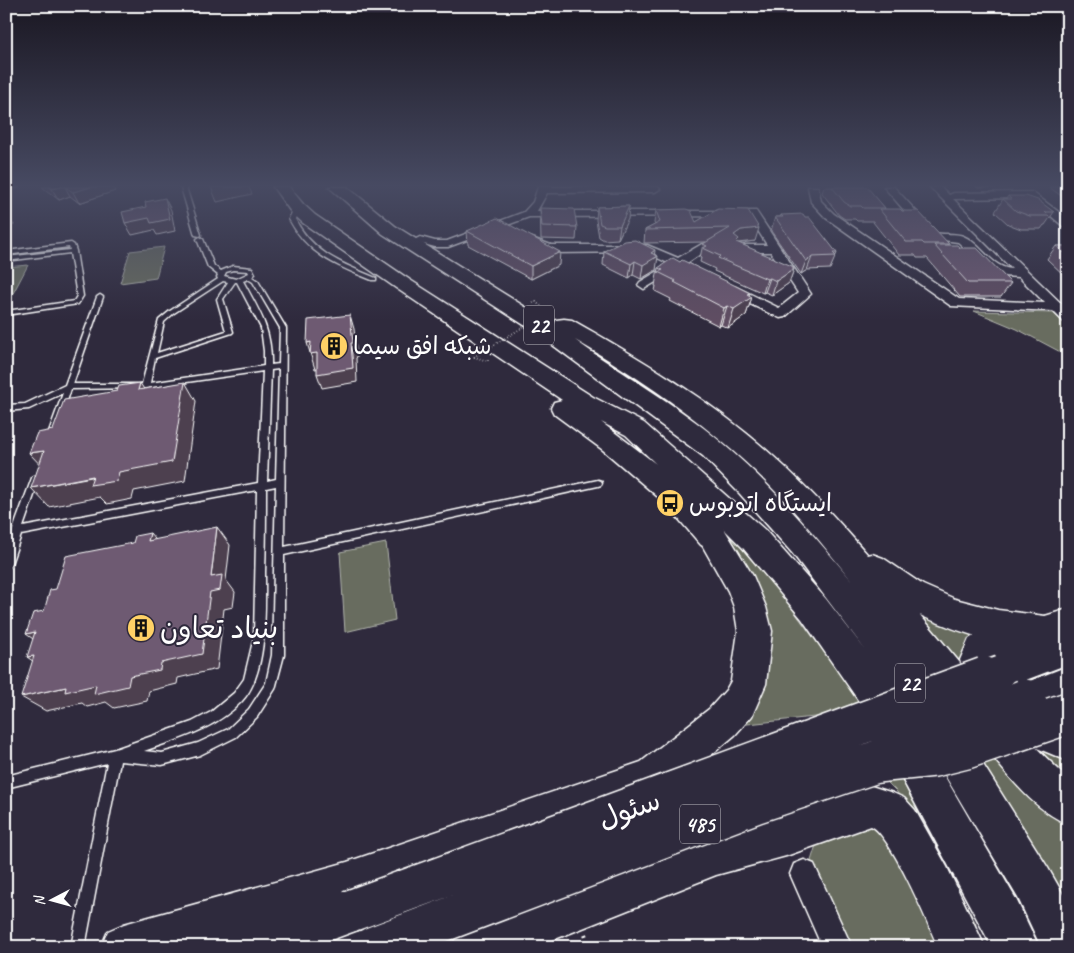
<svg xmlns="http://www.w3.org/2000/svg" width="1074" height="953" viewBox="0 0 1074 953" font-family="Caveat,'Playpen Sans Arabic',sans-serif">
<rect width="100%" height="100%" fill="#2f2a3d"/>
<filter id="ink" filterUnits="userSpaceOnUse"><feTurbulence type="fractalNoise" baseFrequency=".02" numOctaves="2"/><feDisplacementMap in="SourceGraphic" scale="10" xChannelSelector="R" yChannelSelector="G"/><feConvolveMatrix kernelMatrix="1 2 1 2 8 2 1 2 1" color-interpolation-filters="sRGB"/></filter>
<g filter="url(#ink)">
<path fill="#676c5e" stroke="#b3b6ae" d="M164,247l-8,31 -36,5 10,-32z
M28,265l-19,36h-3v-34z
M974,311l79,2 15,15v28l-51,-27z
M753,463l315,350v99l-80,-139 -68,-103 -83,-108 -89,-94z
M715,517l73,86 76,104 112,217 -1,20 -37,-76 -41,-76 -70,-71 -13,-4 -76,8 29,-86z
M386,543l9,77 -50,12 -5,-80z
M886,589l106,47 -32,47z
M1036,744l32,12v38l-52,-44z
M879,820l65,127h-95l-39,-83 7,-22z"/>
<g fill="none" stroke-linecap="round" stroke-linejoin="round">
<defs>
<path id="lane" d="M6,187h12l-12,3z
M181,187h5l15,48 -1,1 -5,-1z
M297,206l3,2 -5,11c17,34 48,45 81,59v2h-4c-35,-14 -65,-26 -83,-61l5,-11z
M200,237l3,2 11,27 7,5 12,-5 19,2 3,6 -3,3 6,4 28,47 -2,219 314,-67 3,1 1,2 -1,2 -3,1 -314,69v100l-9,34 -18,28 -21,20 -36,18 -38,10 -42,-4 -35,186h-14l36,-184 -101,25v-12l109,-27 77,-27 19,-10 23,-19 10,-14 10,-42 3,-147 -236,45 -10,29 -2,3 -3,1v-19l26,-71 1,-2h6l1,2 -17,49 235,-44 5,-112 -118,17 -74,1 -17,51 -4,3 -4,-3 17,-47 -34,16 -23,2v-6l19,-1 40,-19 32,-88 3,-2 3,2 -30,87h69l17,-64 11,-9 48,-32 -1,-2 1,-2 -10,-8 -11,-28zM233,270l15,1 1,2 -13,6 -12,-3 2,-4zM248,279l5,3 27,46 -1,36 -8,1c1,-36 -12,-54 -28,-84zM223,281l5,1 -11,17 9,32 -69,22 7,-31 10,-9zM235,282h2l24,46 3,23v15l-114,17 5,-25 77,-25 1,-1 -10,-33zM279,369l-3,110 -9,2 4,-111zM276,486l-4,169 -6,28 -17,26 -21,20 -30,14 -36,10 -18,-2c34,-12 72,-22 98,-50 26,-28 23,-92 23,-129 1,-28 1,-56 1,-84z
M71,243l3,2 2,6 7,45 -5,8 -72,11v-4l68,-10 3,-5 -7,-43 -64,8v-4l64,-7 -1,-3 -63,8v-4z"/>
<path id="street" d="M538,187h120l2,2 -5,3 -108,1 -10,18h219l55,83 -26,23 -5,1 -54,-25 -1,-3 1,-3h10l43,21 19,-15 -27,-41h-18l-1,3c-6,2 -16,-1 -20,-6l6,-4h29l-18,-29 -220,1 -81,30h-13l-19,-5 -2,-2 6,-3 15,4h12l77,-29 9,-10z
M808,187h10l3,14 13,13 125,85 86,4 -26,-26 -17,-1 -14,-7 -30,-27 -30,-4 -44,-51h10l42,46c9,2 19,0 27,3 18,7 28,32 49,33l-82,-82h11l8,8 5,-2 78,-1 36,27v9l-4,-1 -34,-29 -77,1 115,111v12l-5,-1 -10,-10 -102,-5 -125,-88 -15,-16z
M532,238l19,7h96l31,13 24,-14h8l2,2 -25,17 11,7 -2,3 -4,1 -13,-6 -35,21 -6,-4 2,-3 30,-18 -25,-12 -94,1c-10,-2 -18,-4 -25,-12l2,-2z
M804,860l10,4 38,83h-30l-32,-73 4,-10z"/>
<path id="primary" d="M712,524l11,3 30,49 13,31 6,24 -6,53 -14,32 -17,19 -68,57 -300,107 5,12 -6,16 -54,20h-90l2,-6 -19,6h-104l7,-16 16,-7 223,-62 294,-100 68,-53 17,-19 5,-9 7,-50 -4,-24 -6,-16 -31,-55 4,-9z
M1068,609v55l-58,22 2,2 56,-22v35l-25,10 25,12v38l-36,-15 -19,-11 -6,-13 5,-10 -4,-8 -13,6c-23,-9 -28,-28 -35,-50l9,-21 9,-6 12,-5 55,-12z
M871,786l22,7 11,5 11,12 32,57 38,80h-47c-9,-22 -48,-114 -67,-121l-85,30 -70,19 -181,72h-83l7,-16 16,-7 241,-91 70,-19z"/>
<path id="highway" d="M273,187h16l14,17 12,11 95,65 183,117 51,26 121,107 61,69 40,52 -73,-97 -53,-60 -37,-38 -168,-124 -152,-98 -54,-47h18l48,39 159,99 2,-5 8,-1 8,1c71,40 141,82 201,136 35,31 65,65 95,99l4,-1 11,4 40,27 32,14 43,11 47,6 12,5 5,11 -5,11c-34,13 -104,-13 -137,-28 47,56 93,114 148,163v46c-32,-13 -55,-43 -77,-69 -31,-37 -62,-75 -91,-114l32,42 116,185 20,35v44h-27l-23,-49 -116,-195 114,196 23,48h-47l-125,-234 -65,-94 -59,-71 -20,-20 4,8 -4,9 -11,3 -11,-3 -36,-42 -62,-53 -49,-36 -3,-6 3,-6 8,-2 -166,-112 -93,-65 -12,-11zM575,340c64,37 125,79 179,130 36,34 67,72 98,111 -40,-48 -82,-98 -130,-138 -45,-39 -99,-68 -147,-103zM601,422l25,13 30,29z"/>
</defs>
<use href="#lane" stroke="#fff" stroke-width="3"/>
<use href="#street" stroke="#fff" stroke-width="3"/>
<use href="#primary" stroke="#fff" stroke-width="3"/>
<use href="#highway" stroke="#fff" stroke-width="3"/>
<path stroke="#fff" stroke-width="2" stroke-dasharray="0.5 2.5" stroke-linecap="butt" d="M533,303l3,-1 7,6
M474,357l14,4v-3"/>
<path stroke="#fff" stroke-width="4" stroke-dasharray="2 5.5" stroke-linecap="butt" d="M585,934l5,13"/>
<use href="#lane" fill="#2f2a3d" fill-rule="evenodd"/>
<use href="#street" fill="#2f2a3d" fill-rule="evenodd"/>
<use href="#primary" fill="#2f2a3d" fill-rule="evenodd"/>
<use href="#highway" fill="#2f2a3d" fill-rule="evenodd"/>
<defs>
<path id="primary-bridge-far1" d="M981,679l20,-7"/>
<path id="primary-bridge" d="M350,911l635,-233
M374,947l380,-144 122,-41 149,-62"/>
<path id="highway-bridge" d="M876,762l58,-6 32,-8 102,-35"/>
</defs>
<use href="#primary-bridge-far1" stroke="#fff" stroke-width="35" stroke-linecap="butt"/>
<use href="#primary-bridge" stroke="#fff" stroke-width="44" stroke-linecap="butt"/>
<use href="#highway-bridge" stroke="#fff" stroke-width="44" stroke-linecap="butt"/>
<path stroke="#fff" stroke-width="2" stroke-dasharray="0.5 2.5" stroke-linecap="butt" d="M474,357l74,-45"/>
<use href="#primary-bridge-far1" stroke="#2f2a3d" stroke-width="31"/>
<use href="#primary-bridge" stroke="#2f2a3d" stroke-width="41"/>
<use href="#highway-bridge" stroke="#2f2a3d" stroke-width="41"/>
</g>
<path fill="#5f4d62" stroke="#fff" d="M42,187h71l2,4 -36,12 -9,-7 -11,4z
M824,187h43l18,21 -1,1 18,2 46,34 12,3 51,35 -10,14h-41l-33,-39h-10l-2,-3h-16l-26,-33v-1h-16l-2,-2h-10l-6,-4 -17,-22z
M976,187h29l-27,1z
M1049,187h19v14z
M1008,196l46,16 -9,13h-1l-3,4h-20l-13,-5 -13,-12 8,-13h3z
M629,206l-1,13 -10,20 -14,1 -5,-3 -3,-17 1,-13z
M540,208l37,19 -1,13 -35,-1z
M718,209l37,32 -16,2 55,26 -5,14 -17,12 -7,-3 -2,1 -49,-22 1,-2 -15,-7 1,-4h-1l3,-14 3,-2 -62,1 1,-13 10,-5 -1,-2 2,-13 40,12z
M781,215l56,38 -7,16 -23,1 -6,4 -30,-43 4,-14h5z
M467,231l92,34 -28,14 -63,-34z
M1056,246h12v33l-21,-20z
M604,251l51,3 1,16 -15,9 -8,-4 -4,3 -26,-13z
M658,268l94,29 -6,18 -18,13 -7,-3 -2,1 -49,-25 1,-2 -16,-8 1,-5h-1z"/>
<path fill="#4d3f50" stroke="#fff" d="M61,187h4l5,9 -11,4 -7,-11z
M91,187h22l2,4 -36,12 -6,-11z
M211,187h38l3,7 -35,8z
M165,198l6,12 4,21 -18,4 -3,-5 -22,5 -7,-12z
M629,206l-1,13 -10,20 2,-13z
M8,217l6,8 -8,4v-11z
M759,228l-4,13 -17,2 -2,10 -2,-18 7,-5z
M655,250l-1,9 4,-3 -2,14 -15,9 2,-14 8,-12z
M560,252l-1,13 -28,14v-13z
M812,257l-5,13 -6,4 5,-13z
M635,261l-2,14 -4,3 2,-14z
M794,269l-5,14 -17,12 4,-14z
M770,278l-5,14 -2,1 4,-14z
M750,293l-3,7 5,-3 -6,18 -18,13 6,-19 13,-15z
M727,306l-6,19 -2,1 5,-18z
M350,315l4,14 3,28 -1,1 1,24 -35,6 -5,-14z
M311,342l6,11 5,15 -7,1 -8,-26z
M185,382l11,19 -11,80 -51,10 -2,8 -25,5 -7,-7 -51,10 -18,-19 88,-16z
M140,383l12,19 -14,-12z
M44,451l3,21 -18,-19z
M217,527l13,18 -4,35 9,12 -2,15 -9,2 -7,60 -39,9 -1,6 -28,7 -2,10 -33,7 -8,-6 -19,5 -5,-4 -36,8 -25,-14 45,-10 64,-11 31,-13 50,-86z
M150,533l15,18 -17,-10z
M35,632l14,18 -23,-16z
M34,656l16,17 -23,-16z"/>
<path fill="#6e5a72" stroke="#fff" d="M49,187h12l-9,2z
M65,187h26l-18,5z
M832,187h35l18,21h-22l-2,-2h-11l-6,-4z
M1008,196h18l12,4 16,12h-9l4,4h-19l-14,-5 -13,-12h8z
M165,198l5,21 -19,4 -2,-5 -24,5 -3,-11 24,-5 -1,-5z
M629,206l-9,20h-15l-5,-2 -3,-17z
M540,208l34,1 3,18 -35,-1z
M686,209l5,2 5,11 22,-13 30,1 11,18 -18,2 -7,5 5,4 -3,3 56,24 2,3 -18,12 -6,-3 -3,1 -49,-21 2,-2 -17,-8 4,-2 -4,-2 27,-16 -85,2 15,-8 -4,-12z
M879,209h21l2,2h16l31,33h-25l-2,-2h-16z
M803,214l2,3h4l28,36h-4l3,3 -24,1 -6,4 -31,-44h8l-2,-2z
M497,218l63,34 -29,14 -64,-35z
M635,240l20,10 -4,3 7,3 -15,9 -8,-4 -4,3 -27,-13 20,-10z
M934,245h23l3,3h17l34,35h-43z
M1056,246h12v10z
M673,258l7,4 2,-2 50,24 18,9 -3,1 5,3 -18,12 -7,-3 -3,2 -50,-26 2,-1 -18,-9 5,-2 -5,-2z
M350,315l3,28h-2l2,25 -36,6v-21l-7,1 1,-12 -4,1 1,-23z
M185,382l-13,80 -53,10 -2,9 -27,4 3,-9 -62,12 13,-37 -15,2 8,-20 16,-3 11,-30 53,-9 2,-5 21,-3 -2,7z
M217,527l-6,50 11,-2 -2,15 -10,2 -8,62 -41,9 -1,7 -30,6 -2,10 -34,8 2,-9 -31,7 1,-5 -45,10 13,-41 -7,1 8,-25 -9,2 7,-21 11,-2 6,-21 6,-1 10,-33 67,-13 2,-7 15,-3 -2,8z"/>
</g>
<linearGradient id="sky" x2="0" y2="1"><stop stop-color="#1a1722"/><stop offset="0.58" stop-color="#474a62"/><stop offset="1" stop-color="#474a62" stop-opacity="0"/></linearGradient>
<rect width="1074" height="320" fill="url(#sky)"/>
<defs>
<symbol id="building-disc" viewBox="-11 -11 22 22"><circle r="9.5" fill="#ffd166" stroke="#2f2a3d"/><path d="M-4-6H4V6H1V3H-1V6H-4ZM-2.5-4.3h1.7v1.8h-1.7ZM.8-4.3h1.7v1.8H.8ZM-2.5-1h1.7V.8h-1.7ZM.8-1h1.7V.8H.8Z" fill="#111"/></symbol>
<symbol id="bus-disc" viewBox="-11 -11 22 22"><circle r="9.5" fill="#ffd166" stroke="#2f2a3d"/><path d="M-5-6H5V4H4V6H2V4H-2V6H-4V4H-5ZM-3.5-4V0h7V-4ZM-3.5 1.2v1.5H-2V1.2ZM2 1.2v1.5H3.5V1.2Z" fill="#111"/></symbol>
</defs>
<g fill-rule="evenodd">
<use href="#building-disc" x="318" y="330" width="32" height="32"/>
<use href="#bus-disc" x="654" y="487" width="32" height="32"/>
<use href="#building-disc" x="125" y="612" width="32" height="32"/>
</g>
<g text-anchor="middle" stroke-width="4" stroke-linejoin="round" paint-order="stroke">
<g fill="#2f2a3d" stroke="#c1bfc5" stroke-width="1">
<rect x="524" y="305.5" width="30" height="39" rx="4"/>
<rect x="895" y="663.5" width="30" height="39" rx="4"/>
<rect x="680" y="804.5" width="40" height="39" rx="4"/>
</g>
<g font-size="22" font-weight="bold" fill="#fff">
<text x="539" y="333">22</text>
<text x="910" y="691">22</text>
<text x="700" y="832">485</text>
</g>
<g font-size="24" fill="#fff" stroke="#2f2a3d" text-anchor="start">
<text x="353" y="354">شبکه افق سیما</text>
<text x="689" y="511">ایستگاه اتوبوس</text>
</g>
<g font-size="29" fill="#fff" stroke="#2f2a3d" text-anchor="start">
<text x="160" y="638">بنیاد تعاون</text>
</g>
<g font-size="29" fill="#fff" stroke="#2f2a3d">
<text transform="translate(629 809) rotate(-20)" y="10">سئول</text>
</g>
</g>
<rect width="1074" height="953" fill="none" stroke="#2f2a3d" stroke-width="25"/>
<rect x="12" y="12" width="1049" height="928" fill="none" stroke="#fff" stroke-width="2" filter="url(#ink)"/>
<g transform="translate(52 900) rotate(264)" stroke="#2f2a3d" stroke-width="4" paint-order="stroke">
<path d="M0-4L9 19L0 12L-9 19Z" fill="#ffffff"/>
<text y="-8" font-size="14" font-weight="bold" text-anchor="middle" fill="#ffffff">N</text>
</g>
</svg>
